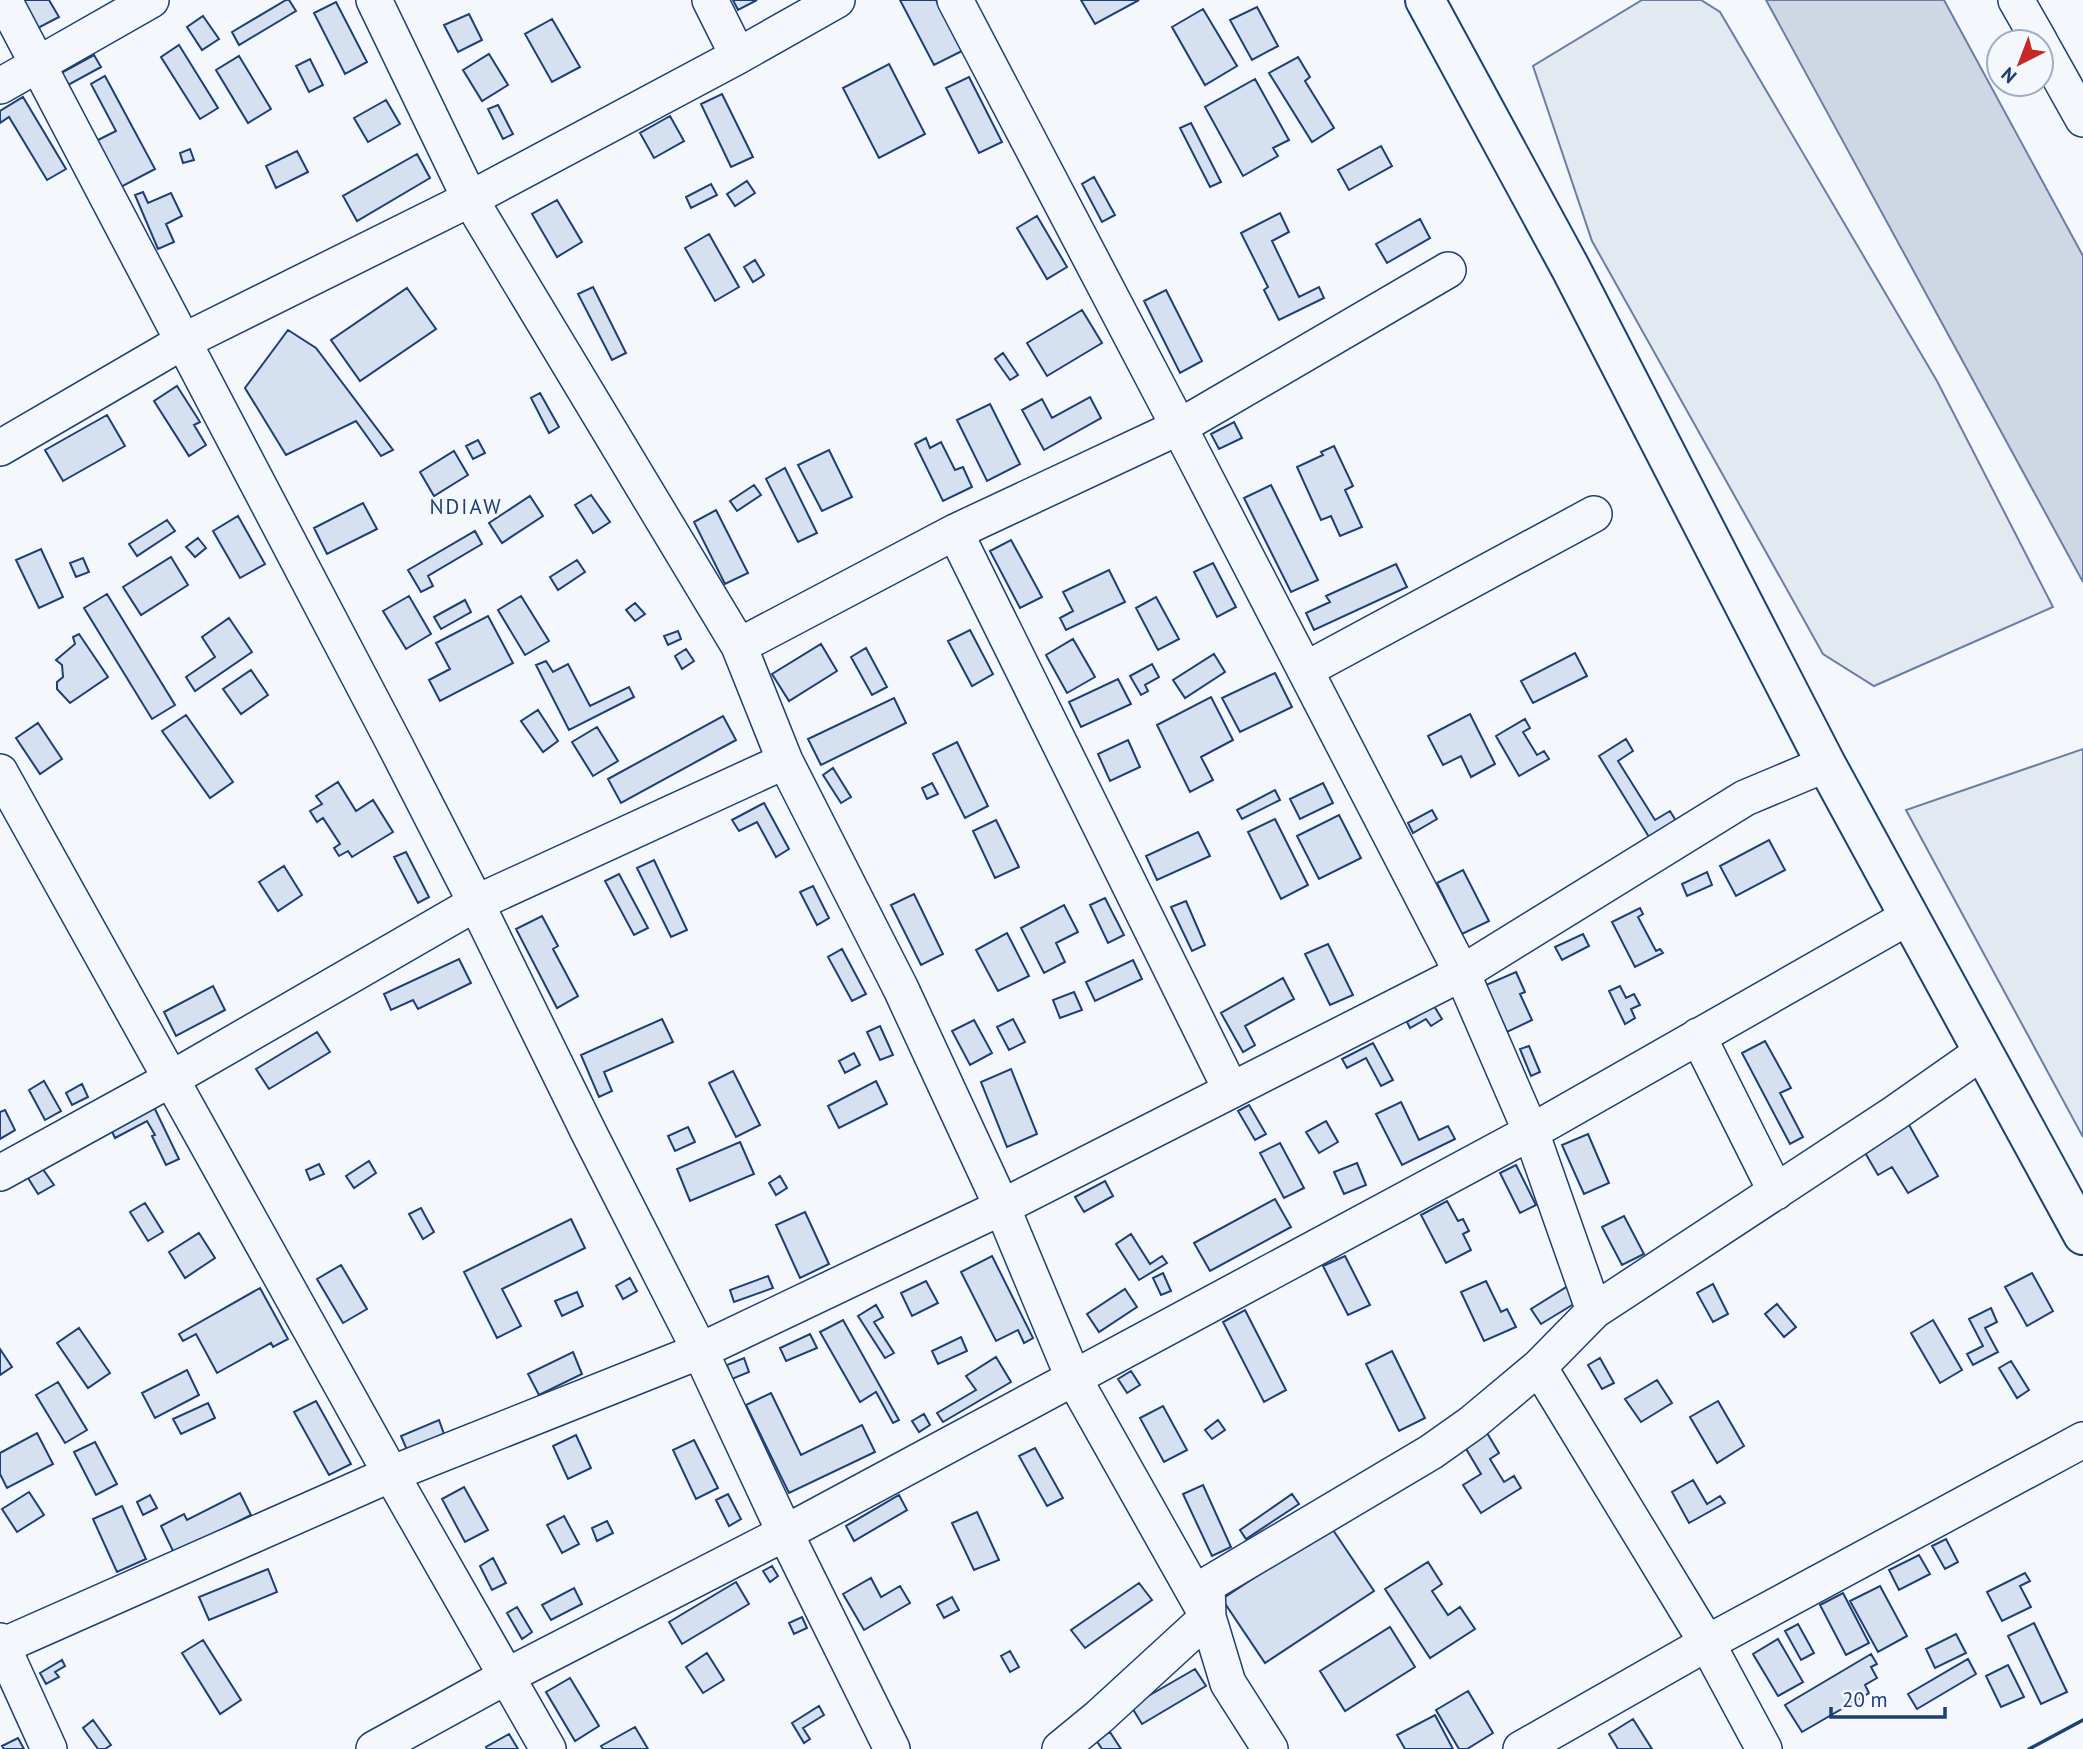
<svg xmlns="http://www.w3.org/2000/svg" width="2083" height="1749" viewBox="0 0 2083 1749" font-family="'PT Sans',sans-serif">
<rect width="100%" height="100%" fill="#f4f7fb"/>
<path fill="#e3e9f0" stroke="#687fa3" stroke-width="2" d="M1642,0h59l19,12 217,369 116,226 -179,79 -51,-32 -231,-413 -59,-175z
M2083,749v388l-177,-327z"/>
<path fill="#cfd7e4" stroke="#687fa3" stroke-width="2" d="M1766,0h178l139,256v326z"/>
<path fill="#d5e0f0" stroke="#1d3f73" stroke-width="2" d="M22,0h27l10,17 -21,11z
M286,0h3l7,11 -57,34 -7,-13z
M733,0h24l-19,10z
M900,0h36l26,51 -28,14z
M1081,0h58l-44,24z
M336,2l31,60 -22,12 -31,-61z
M1257,7l21,39 -26,14 -22,-40z
M1203,9l34,57 -32,19 -33,-58z
M469,14l13,26 -24,12 -14,-27z
M203,16l16,23 -17,11 -15,-23z
M552,19l28,48 -28,15 -27,-48z
M179,45l39,63 -18,11 -39,-62z
M489,54l19,31 -26,16 -19,-31z
M94,55l7,12 -42,23 -7,-12z
M239,56l32,53 -23,14 -32,-53z
M1298,57l12,20 -5,4 29,47 -22,14 -43,-69z
M310,59l13,26 -14,7 -13,-26z
M889,64l36,70 -46,24 -36,-70z
M105,76l50,93 -36,19 -25,-46 22,-11 -25,-47z
M969,77l33,65 -23,11 -33,-65z
M1255,79l34,61 -16,8 5,8 -35,20 -38,-69z
M722,94l31,63 -22,10 -30,-63z
M23,97l43,72 -19,11 -38,-63 -9,6v-12z
M386,100l14,24 -32,18 -14,-24z
M498,105l15,29 -10,5 -15,-30z
M670,116l14,25 -30,17 -14,-25z
M1191,123l30,59 -11,5 -30,-59z
M1381,146l11,20 -43,24 -11,-20z
M190,149l4,11 -11,3 -3,-10z
M297,151l11,21 -32,16 -10,-22z
M417,154l13,24 -73,43 -14,-25z
M1094,177l21,38 -13,7 -20,-38z
M747,181l8,12 -20,13 -8,-12z
M711,184l6,11 -26,13 -5,-11z
M143,192l5,11 23,-10 11,23 -16,8 8,18 -16,7 -23,-54z
M557,200l25,42 -25,15 -25,-43z
M1280,213l9,19 -17,9 27,56 20,-10 5,11 -45,22 -15,-30 4,-3 -27,-54z
M1037,216l30,51 -20,12 -30,-51z
M1420,219l10,19 -43,25 -11,-19z
M709,234l30,53 -24,14 -30,-53z
M755,260l9,15 -11,7 -9,-15z
M593,287l33,66 -14,7 -34,-66z
M407,288l29,41 -76,52 -29,-41z
M1166,290l36,71 -22,12 -36,-72z
M1082,310l20,33 -55,33 -20,-33z
M288,330l28,18 77,102 -12,6 -25,-35 -70,34 -41,-67z
M1003,353l15,22 -8,5 -15,-21z
M177,386l23,36 -6,3 12,20 -17,11 -35,-55z
M540,393l19,34 -10,6 -18,-35z
M1090,397l11,21 -57,32 -22,-40 20,-11 10,19z
M990,404l30,60 -33,17 -30,-61z
M107,415l18,31 -62,35 -18,-31z
M1234,422l8,16 -23,11 -8,-15z
M926,438l4,10 11,-6 14,28 8,-3 9,20 -29,14 -28,-57z
M478,440l7,13 -12,6 -7,-13z
M1334,446l19,40 -8,4 17,37 -22,9 -9,-20 -10,4 -24,-53 26,-12 -2,-3z
M829,450l23,47 -30,14 -24,-46z
M454,451l14,24 -34,21 -14,-24z
M785,468l32,65 -19,9 -32,-63z
M754,485l7,10 -24,16 -7,-10z
M1271,485l47,95 -27,12 -47,-94z
M591,495l19,27 -17,11 -18,-28z
M530,496l13,20 -41,27 -13,-20z
M363,503l14,26 -50,25 -13,-26z
M716,510l32,63 -23,11 -31,-62z
M238,516l27,48 -25,14 -27,-47z
M167,520l8,11 -38,25 -8,-12z
M475,531l7,13 -54,32 5,10 -12,6 -13,-22z
M198,538l8,10 -11,9 -9,-10z
M1011,540l31,57 -22,11 -30,-57z
M41,549l22,48 -24,11 -23,-48z
M171,557l17,28 -47,30 -18,-28z
M83,558l6,14 -13,5 -6,-14z
M577,560l8,12 -27,18 -8,-13z
M1213,563l23,44 -19,10 -23,-45z
M1396,564l11,23 -93,43 -8,-17 24,-11 -4,-6z
M1109,570l16,32 -59,28 -6,-12 13,-7 -10,-19z
M107,594l68,111 -23,14 -68,-111z
M409,596l22,38 -25,15 -23,-38z
M521,596l28,45 -24,14 -27,-45z
M1156,597l23,42 -21,11 -22,-42z
M465,600l6,12 -30,17 -7,-12z
M635,603l10,11 -10,7 -9,-11z
M488,616l25,47 -73,38 -11,-21 21,-11 -14,-26z
M229,618l23,34 -57,39 -9,-14 29,-20 -13,-20z
M970,630l23,44 -21,12 -24,-45z
M678,631l3,8 -13,6 -4,-9z
M79,634l29,43 -38,26 -13,-14v-7l6,-5 -1,-12 -6,-5 19,-16 -2,-7z
M1073,639l22,38 -28,16 -21,-38z
M821,644l16,27 -48,30 -17,-27z
M866,648l21,39 -15,8 -21,-38z
M686,649l8,12 -12,8 -7,-13z
M1575,653l12,23 -54,27 -12,-22z
M1214,654l11,18 -40,26 -12,-18z
M546,661l7,11 15,-8 22,42 39,-19 5,10 -65,33 -33,-65z
M1152,664l7,13 -14,8 3,6 -7,4 -11,-19z
M251,670l17,25 -27,19 -18,-25z
M1275,673l17,34 -52,25 -18,-34z
M1118,679l13,25 -50,23 -12,-25z
M1211,697l22,43 -32,17 12,23 -23,12 -33,-67z
M894,698l12,25 -85,42 -13,-26z
M538,710l20,31 -15,11 -22,-31z
M1470,714l25,50 -24,13 -10,-21 -18,9 -15,-29z
M186,715l47,67 -23,16 -48,-67z
M723,716l13,24 -115,63 -13,-24z
M1525,719l5,9 -7,4 14,23 7,-4 5,8 -30,17 -23,-40z
M38,723l24,36 -22,15 -24,-36z
M597,727l21,34 -25,15 -21,-34z
M1626,739l7,12 -15,10 37,59 15,-9 6,10 -27,16 -50,-81z
M1128,740l12,27 -30,14 -12,-27z
M957,742l31,64 -23,12 -32,-64z
M833,768l18,29 -10,6 -18,-28z
M338,782l18,29 17,-11 20,32 -41,25 -4,-6 -9,5 -5,-8 6,-4 -17,-26 -6,4 -7,-11 12,-7 -6,-8z
M932,783l6,11 -11,5 -5,-11z
M1323,783l10,20 -33,16 -10,-20z
M1275,790l5,10 -38,19 -5,-9z
M764,803l25,46 -13,8 -19,-35 -18,9 -7,-11z
M1432,810l5,9 -24,14 -5,-10z
M1339,815l22,43 -42,21 -22,-43z
M1275,819l33,66 -27,14 -33,-67z
M996,820l23,47 -24,11 -22,-47z
M1198,832l12,24 -53,24 -11,-24z
M1769,840l16,30 -49,26 -16,-30z
M406,852l23,45 -11,6 -24,-46z
M654,860l33,70 -16,7 -34,-69z
M284,866l18,29 -24,16 -19,-29z
M1463,870l26,51 -27,13 -25,-51z
M1707,872l5,13 -25,11 -5,-12z
M619,874l29,54 -14,7 -29,-54z
M813,886l16,32 -12,7 -17,-33z
M914,894l29,60 -22,11 -30,-60z
M1105,898l19,37 -16,8 -18,-38z
M1186,901l19,44 -13,6 -21,-44z
M1064,905l14,27 -22,11 9,19 -21,11 -23,-45z
M1640,908l3,6 -5,3 18,34 4,-2 3,4 -28,14 -23,-45z
M542,916l16,30 -5,3 25,47 -21,12 -41,-79z
M1007,933l22,43 -31,15 -22,-41z
M1583,934l6,12 -27,14 -7,-13z
M1328,944l25,51 -23,10 -25,-51z
M842,949l24,45 -14,7 -24,-44z
M459,959l12,24 -53,26 -5,-9 -22,10 -7,-16z
M1133,960l9,19 -47,22 -9,-19z
M1516,972l9,20 -5,2 12,26 -25,12 -21,-47z
M1283,978l11,21 -49,27 10,19 -12,7 -22,-39z
M213,986l12,24 -49,26 -12,-24z
M1620,986l6,12 8,-4 6,11 -9,4 4,9 -10,6 -16,-33z
M1074,992l8,18 -22,8 -7,-18z
M1434,1006l8,13 -11,7 -5,-7 -16,9 -3,-6z
M662,1019l11,23 -69,30 8,19 -13,6 -18,-42z
M1013,1019l12,23 -16,8 -12,-23z
M974,1020l18,33 -22,12 -18,-34z
M880,1026l13,29 -13,5 -13,-28z
M317,1032l13,20 -61,37 -13,-20z
M1765,1041l26,47 -11,5 23,44 -13,7 -48,-91z
M1373,1043l20,37 -12,6 -15,-28 -19,10 -5,-9z
M1529,1046l11,26 -9,4 -11,-27z
M854,1053l6,12 -15,8 -6,-12z
M1011,1069l26,65 -30,13 -26,-65z
M733,1071l27,54 -24,12 -27,-54z
M44,1081l17,30 -16,9 -16,-30z
M876,1081l11,23 -48,24 -11,-22z
M82,1084l6,13 -16,8 -6,-12z
M1401,1102l18,38 29,-14 7,13 -53,26 -26,-51z
M153,1105l26,54 -13,6 -14,-29 3,-1 -8,-14 -32,17 -5,-11z
M1249,1105l17,29 -11,6 -17,-29z
M5,1110l10,20 -15,9v-27z
M1905,1118l33,58 -30,17 -16,-26 -14,8 -18,-31z
M1326,1121l12,21 -19,11 -13,-21z
M688,1127l7,15 -20,9 -7,-15z
M1588,1134l21,49 -25,11 -22,-49z
M740,1142l14,32 -64,27 -13,-32z
M1280,1143l24,45 -20,10 -24,-45z
M369,1161l7,12 -22,15 -8,-12z
M1357,1163l9,22 -22,9 -10,-22z
M319,1164l5,10 -14,6 -4,-10z
M1516,1165l20,40 -16,8 -20,-40z
M42,1168l12,17 -16,9 -10,-16z
M780,1176l7,12 -11,7 -7,-12z
M1105,1181l8,15 -29,16 -9,-15z
M1275,1199l16,28 -81,44 -16,-28z
M1447,1201l11,20 5,-2 6,12 -6,3 8,16 -25,13 -25,-48z
M145,1203l18,29 -15,9 -18,-29z
M421,1208l13,24 -11,7 -14,-25z
M805,1212l24,52 -29,14 -24,-53z
M1624,1216l20,38 -22,11 -20,-38z
M571,1219l14,29 -83,41 19,37 -24,12 -33,-66z
M199,1233l16,25 -30,20 -16,-26z
M1131,1234l19,30 12,-8 5,7 -28,17 -23,-36z
M992,1256l41,82 -9,5 -6,-13 -22,11 -35,-69z
M1345,1256l25,49 -22,10 -25,-49z
M341,1265l26,44 -24,14 -26,-44z
M1163,1273l8,18 -10,4 -8,-17z
M2032,1273l21,38 -26,15 -22,-39z
M768,1276l5,12 -39,14 -4,-12z
M630,1278l7,13 -14,8 -7,-13z
M926,1281l12,22 -26,13 -11,-23z
M1486,1281l15,31 6,-3 9,18 -32,14 -23,-49z
M1713,1284l15,30 -15,8 -16,-29z
M1568,1286l9,16 -36,22 -10,-15z
M260,1288l28,51 -15,8 -2,-4 -54,30 -21,-39 -13,7 -4,-7z
M1125,1289l12,18 -38,25 -12,-18z
M577,1292l6,14 -21,10 -7,-15z
M1777,1304l19,23 -12,10 -19,-23z
M876,1305l7,12 -9,5 20,31 -9,5 -27,-42z
M1991,1308l6,14 -12,6 13,24 -25,13 -6,-11 16,-8 -14,-27z
M1245,1310l41,80 -22,12 -41,-80z
M843,1320l56,100 -6,3 -17,-31 -16,10 -40,-70z
M1933,1320l29,50 -22,13 -29,-50z
M79,1328l31,45 -22,15 -31,-45z
M810,1334l7,14 -31,13 -6,-13z
M961,1337l6,14 -29,13 -6,-13z
M0,1349l12,18 -12,8z
M1392,1351l33,67 -26,13 -33,-67z
M573,1352l9,22 -43,21 -11,-21z
M996,1357l15,25 -68,40 -6,-9 39,-23 -10,-14z
M744,1358l5,14 -17,7 -5,-14z
M1600,1358l14,25 -12,6 -14,-24z
M2011,1361l18,29 -12,8 -18,-30z
M187,1370l12,25 -44,23 -13,-25z
M1131,1371l9,14 -13,8 -9,-14z
M1657,1380l15,23 -31,19 -16,-23z
M58,1382l29,48 -22,13 -29,-48z
M771,1393l30,62 61,-30 13,27 -86,41 -43,-88z
M316,1401l35,63 -22,11 -35,-63z
M1718,1401l26,45 -27,17 -27,-46z
M208,1403l7,15 -34,16 -8,-15z
M1163,1406l24,44 -23,12 -24,-44z
M924,1414l6,11 -11,7 -7,-11z
M439,1420l5,14 -37,16 -6,-14z
M1218,1420l7,10 -13,9 -7,-9z
M37,1433l16,31 -46,24 -7,-14v-21z
M1487,1433l12,20 -9,6 14,23 10,-6 7,12 -40,25 -18,-28 18,-11 -16,-27z
M576,1435l15,33 -23,11 -15,-33z
M694,1440l24,48 -22,11 -23,-49z
M95,1442l22,42 -21,11 -22,-43z
M1035,1448l28,50 -16,8 -28,-50z
M1693,1480l14,24 13,-8 5,7 -36,20 -17,-31z
M1203,1485l28,62 -19,9 -29,-62z
M464,1487l24,43 -23,12 -23,-43z
M29,1492l15,23 -27,17 -15,-23z
M240,1493l11,22 -77,38 -13,-27 23,-12 3,6z
M728,1494l13,25 -12,7 -13,-26z
M1292,1494l7,10 -53,35 -6,-9z
M150,1495l7,13 -14,7 -6,-13z
M899,1495l8,15 -53,31 -8,-15z
M122,1506l24,53 -29,13 -24,-53z
M977,1512l22,48 -25,10 -22,-47z
M564,1516l15,28 -17,9 -15,-28z
M607,1521l6,12 -16,8 -5,-13z
M1331,1527l43,64 -109,72 -43,-64z
M1946,1539l12,23 -13,7 -13,-23z
M1919,1555l11,19 -31,16 -10,-20z
M493,1558l13,25 -14,7 -12,-24z
M1428,1562l14,22 -10,7 16,24 12,-8 15,22 -45,29 -45,-69z
M772,1566l6,10 -8,6 -7,-11z
M268,1569l9,23 -68,28 -10,-23z
M2025,1573l5,8 -10,5 11,21 -29,14 -15,-29z
M871,1578l10,19 19,-11 10,17 -46,27 -21,-36z
M736,1582l13,22 -67,40 -13,-22z
M1139,1583l13,17 -67,48 -14,-18z
M1880,1586l27,50 -29,16 -28,-51z
M574,1588l8,16 -31,16 -9,-15z
M1843,1593l26,50 -23,12 -26,-50z
M952,1597l7,13 -15,8 -7,-13z
M517,1607l15,25 -10,7 -15,-26z
M802,1617l5,11 -13,6 -5,-11z
M2034,1623l33,69 -26,12 -33,-68z
M1798,1624l16,29 -13,7 -16,-29z
M1390,1627l25,40 -70,44 -25,-40z
M1956,1634l10,19 -31,15 -9,-19z
M1778,1639l25,43 -25,14 -25,-42z
M203,1640l38,60 -21,14 -38,-61z
M1010,1651l9,16 -9,5 -9,-16z
M707,1653l17,27 -21,13 -17,-26z
M1871,1654l6,10 -6,3 6,11 -12,7 4,8 -67,39 -17,-27z
M1968,1659l8,15 -59,35 -9,-15z
M62,1660l3,6 -10,6 4,5 -13,7 -6,-11z
M2008,1665l16,32 -23,10 -15,-31z
M1195,1669l11,17 -64,38 -11,-18z
M570,1678l29,48 -24,15 -29,-49z
M1468,1691l25,42 -26,16h-8l-23,-39z
M819,1706l5,9 -21,13 7,11 -6,4 -12,-20z
M1435,1715l18,34h-48l-8,-14z
M1633,1719l19,30h-34l-9,-15z
M93,1720l18,25 -6,4h-7l-15,-21z
M635,1727l13,22h-45l-2,-3z
M1110,1732l11,17h-19l-6,-9z
M509,1734l9,15h-31l-1,-2z
M18,1738l6,11h-20l-2,-3z"/>
<g fill="none" stroke-linecap="round" stroke-linejoin="round">
<defs>
<path id="street" d="M4,0l391,745 81,158 113,230 111,218 85,182 107,216
M374,0l96,199 269,447 46,115 116,228 101,218 71,170 135,240 20,66 42,66
M710,0l28,56
M955,0l224,427 283,546 69,159 63,179
M2016,0l24,42
M2041,44l42,75
M0,86l151,-86
M0,448l182,-106 288,-143 268,-143 99,-56
M955,532l276,558
M739,646l216,-114 224,-105 269,-157
M1305,670l289,-156
M0,772l391,702 157,275
M1698,1036l78,156
M0,1173l171,-94 305,-176 309,-142
M1539,1367l168,276 57,106
M0,1641l49,108
M0,1647l391,-173 309,-123 302,-144 460,-234 283,-175 81,-34
M374,1749l133,-73 278,-143 746,-401 379,-216
M1060,1749l39,-32 109,-100 -1,-32 224,-133 41,-29 67,-56 55,-56 301,-198 87,-61
M1521,1749l186,-106 376,-203"/>
<path id="primary" d="M1425,0l146,269 255,495 257,471"/>
</defs>
<use href="#street" stroke="#1d3f73" stroke-width="38"/>
<use href="#primary" stroke="#1d3f73" stroke-width="42"/>
<use href="#street" stroke="#f4f7fb" stroke-width="35"/>
<use href="#primary" stroke="#f4f7fb" stroke-width="38"/>
<path stroke="#1d3f73" stroke-width="3.5" d="M2029,1749l54,-29"/>
</g>
<g text-anchor="middle" stroke-width="5" stroke-linejoin="round" paint-order="stroke">
<g font-size="21" letter-spacing="2" fill="#1d3f73" stroke="#f4f7fb">
<text x="466" y="514">NDIAW</text>
</g>
</g>
<g transform="translate(2020 63) rotate(222)"><circle r="33" fill="#f4f7fb" stroke="#9eadc5" stroke-width="2"/>
<path d="M0-5L12 26L0 18L-12 26Z" fill="#c62828"/>
<text y="-10" font-size="19" font-weight="bold" text-anchor="middle" fill="#1d3f73">N</text>
</g>
<path d="M1831 1707v10h114v-10" fill="none" stroke="#1d3f73" stroke-width="3.5"/>
<text x="1842" y="1707" font-size="21" fill="#1d3f73" stroke="#f4f7fb" stroke-width="5" paint-order="stroke">20 m</text>
</svg>
